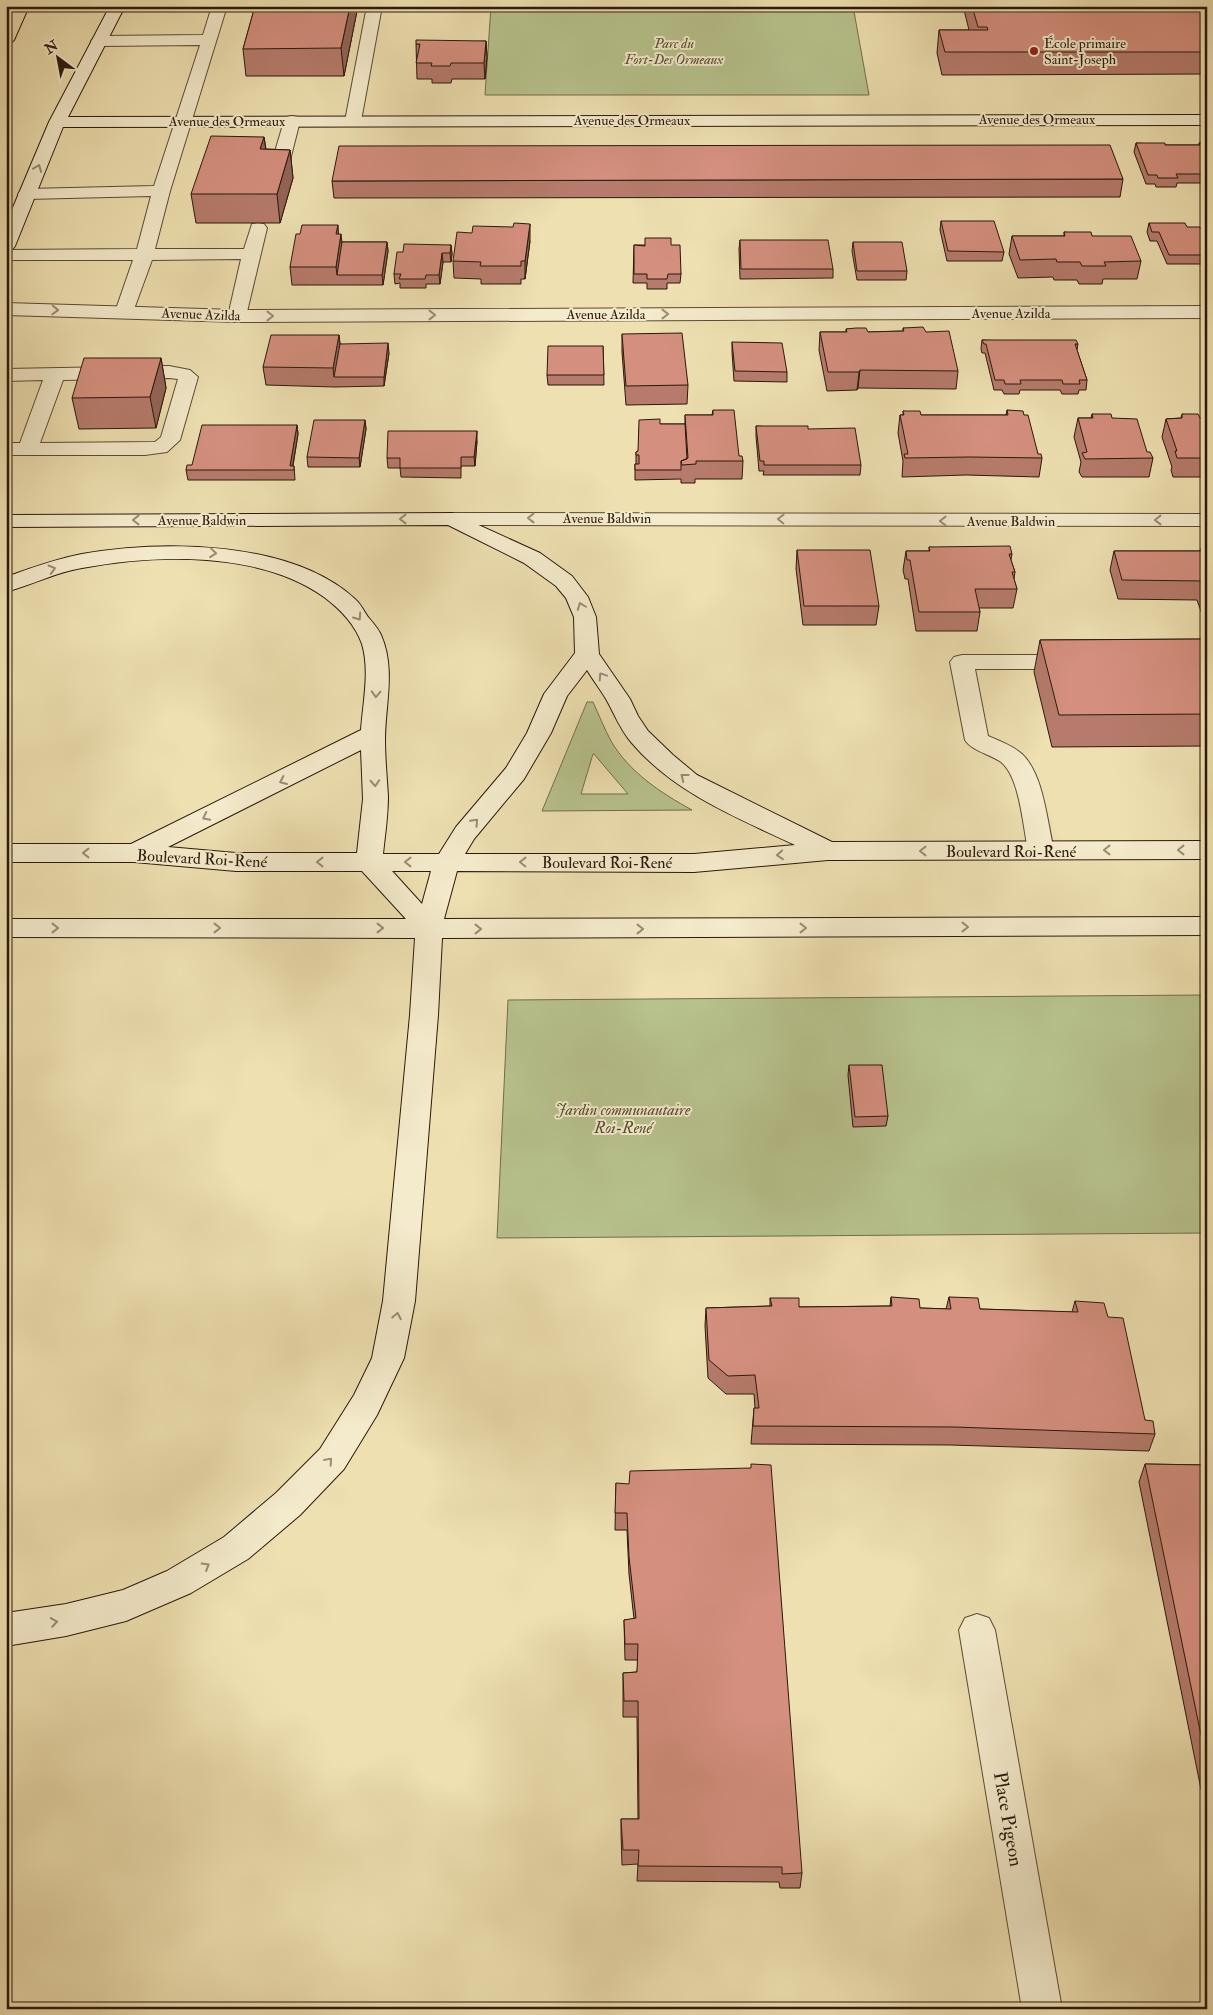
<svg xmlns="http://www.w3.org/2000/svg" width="1213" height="2015" viewBox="0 0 1213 2015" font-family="'IM FELL Double Pica',serif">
<rect width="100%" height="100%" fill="#eee0b1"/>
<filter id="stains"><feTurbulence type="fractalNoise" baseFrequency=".004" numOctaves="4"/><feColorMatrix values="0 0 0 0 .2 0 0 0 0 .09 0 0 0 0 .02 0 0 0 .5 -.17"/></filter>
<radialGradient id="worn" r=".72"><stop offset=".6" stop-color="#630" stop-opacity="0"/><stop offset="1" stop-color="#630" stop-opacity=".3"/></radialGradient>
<path fill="#b7c28d" stroke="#716d4c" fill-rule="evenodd" d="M491,6h362l16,89h-384z
M587,702h6c6,13 11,26 18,39 18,31 50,52 81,69l-150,1zM593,754h1l34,40h-47z
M1207,995v238l-710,5 11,-238z"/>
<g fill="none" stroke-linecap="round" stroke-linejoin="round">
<defs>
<path id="lane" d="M212,6h15l-57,185 -15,58h89l8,-25 6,-1 6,1 3,4 -21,88 -2,4 -7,2 -7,-2 -2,-4 13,-57 -89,1 -19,52 -2,4 -7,2 -7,-2 -2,-4 18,-52h-127v-10l131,-1 14,-53 -124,3 -6,-1 -3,-4 3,-4 6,-1 127,-3 46,-141 -101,1 -5,-2 -3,-3 3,-3 5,-2 104,-1z
M367,6h15l-21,115 -2,4h-12l-2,-4z
M292,116l6,1 2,4 -13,51 -3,4 -6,1 -6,-1 -3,-4 15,-51 2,-4z
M169,366l21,4 8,7 -18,63 -13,12 -22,3h-139v-12h14l23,-63 -37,1v-12zM169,378l9,1 -17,58 -6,5 -115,1 23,-63z
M962,655h111l8,2 4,5 -4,5 -8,2h-98l13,67c12,5 25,10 34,18 22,21 25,68 32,96l-4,6 -9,3 -9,-3 -4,-6c-5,-23 -8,-73 -27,-88 -11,-8 -29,-11 -36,-22l-15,-78 4,-5z"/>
<path id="street" d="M6,303l231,7 970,-4v12l-970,4 -231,-7z
M452,513l755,1v12l-755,-1 -8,-1 -3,-5 3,-5z
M977,1614l12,4 6,12 67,379h-40l-63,-379 6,-12z"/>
<path id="secondary" d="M110,6h15l-57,111 1139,-2v10l-1144,2 -48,119 -3,4 -6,1v-27l43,-102z
M452,513l88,40 32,23 16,21 8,20 3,37 31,45 8,17 10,15 25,24 24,20 135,67 375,-1v18l-379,1 -134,12 -237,-1 -13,48 763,-2v18l-765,3 -4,77 -23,286 -11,57 -27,57 -33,54 -44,46 -52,44 -57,34 -65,28 -60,15 -60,10v-33l60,-9 57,-14 44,-19 57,-34 52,-44 44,-44 34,-54 18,-37 11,-57 27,-286 5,-77 -409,-1v-18h400l-44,-48h-126l-102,-9h-128v-18h125l230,-114c2,-28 9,-59 1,-86 -7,-20 -22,-35 -38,-47 -64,-46 -167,-43 -242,-29 -26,4 -50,17 -76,24v-15c25,-9 50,-18 76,-23 80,-14 209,-14 273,45 5,4 9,12 13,18 5,6 10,11 13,18 15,34 4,70 4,105 0,19 2,38 3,57 0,19 -3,38 -5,57h56l17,-27 50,-59 21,-35 17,-39 31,-41 -1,-36 -8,-19 -10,-12 -32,-23 -76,-38 -442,2v-12zM587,670c6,10 13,19 19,29 8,14 14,30 25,43 43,51 105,75 164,103l-101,9h-229l9,-15 50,-60 27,-46 16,-37zM361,750l2,49 -6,54h-121l-68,-6zM392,871h39l-9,33z"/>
<path id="highway" d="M14,6h15l-15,34 -3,3 -5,2v-22z"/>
</defs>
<use href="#lane" stroke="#5c4a34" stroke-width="2"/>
<use href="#street" stroke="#5c4a34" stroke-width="2"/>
<use href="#secondary" stroke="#2b180b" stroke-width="2"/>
<use href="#highway" stroke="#2b180b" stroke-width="2"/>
<use href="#lane" fill="#f4ebcc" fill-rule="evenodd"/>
<use href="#street" fill="#f4ebcc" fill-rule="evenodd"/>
<use href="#secondary" fill="#f4ebcc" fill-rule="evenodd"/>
<use href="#highway" fill="#eee0b1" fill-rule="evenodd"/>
</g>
<path fill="#b67b6c" stroke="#2b180b" d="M255,6h103l-14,70h-98l-3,-27z
M964,6h243v68l-265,1 -5,-22 2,-23h30l-5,-20z
M486,41l1,16 -2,22h-33l-1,4h-19v-4h-15l-1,-35z
M264,137l2,12 24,1 3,28 -13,45h-84l-5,-29z
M1136,143l29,2h34v-2h8v40h-30l-1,4h-20l-1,-3h-9l-12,-32z
M1123,179l-3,18 -786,1 -2,-17z
M941,221l63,31 -2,9h-55l-7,-31z
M1149,223l58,20v21h-40l-10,-23h-7l-3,-9z
M1064,232l28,4 49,25 -4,18h-34l-1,5h-23l-2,-4h-23l-1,-3 -35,1 -9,-24 3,-18h52z
M339,234l3,8h45l1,9 -5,34h-91l-2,-18z
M740,240l93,29v9l-93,1 -1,-30z
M530,241l-5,38h-4v5h-40v-5l-27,-1 -1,-17z
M853,242l54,29 -1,9h-49l-5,-29z
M451,245l1,9 -1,8h-8l-3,22h-14v4h-26v-5l-5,1 -1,-10 9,-22z
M634,245h37l10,29 -1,9h-13v6h-20v-6h-14z
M903,328l23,4 32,39 -2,18 -98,-1 -1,2 -30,1 -8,-41 1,-18h26v-3l22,3 35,-1z
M622,334l66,51 -1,19 -61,1 -4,-53z
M339,335l1,9 49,9 -5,33 -49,1 -69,-2 -3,-18z
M982,340l96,4 -1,6 10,30 -1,10h-7l-1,4h-16l-2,-4h-40l-1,4h-15l-2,-4h-8l-9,-37h-3l-1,-4z
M732,342l55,30v10l-53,-1 -2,-29z
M603,346l1,39h-56l-1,-10z
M161,358l5,30 -10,40 -77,1 -7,-31z
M713,410l26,46 4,5 -1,18h-47v4h-14v-4l-46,1v-16h1v-12l2,-1 22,-27h25v-9h27z
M1007,410l17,5 14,39 4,4 -3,19 -73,-2 -64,2 1,-16 -5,-28 2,-18h3v-4l18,4h85z
M1092,414l20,4 35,34 6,6 -4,19h-67l-3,-5 2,-10 -7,-25 4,-19h13z
M1182,414l18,4h7v59h-34l-2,-7 1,-3 -10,-30 4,-18 15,-1z
M365,420l1,9 -6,38h-52l-1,-10z
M297,425l1,9 -5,32h1l1,14h-107l-2,-10 6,-5z
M756,426l52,3 53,36 -1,10h-97l1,-4h-5l-3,-35z
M477,441l-2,25h-14v12l-60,-1 -1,-9h-12l-1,-10z
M1202,546h5v71h-4l-6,-17 -79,-1 -8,-29 4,-19h86z
M929,547l83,7 -1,6 4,12 -1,7 3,10 -4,19h-34l1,4 -3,19h-61l-8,-52h-3l-2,-9 3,-19h23z
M797,550l82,56 -3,19h-73l-7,-56z
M1207,639v107l-155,1 -18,-75 6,-32z
M849,1065l39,51 -2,10 -33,1 -5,-52z
M891,1297l29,11 26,1 3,-12 31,12 92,3 3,-11 70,119 10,14 -6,17 -199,-6 -199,-1 3,-36h1l-1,-14h-28l-18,-16 -3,-52 1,-18 64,-2v-8l29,9 91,-1z
M1145,1464l62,1v354l-68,-337z
M616,1483l186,390 -2,15h-20l-1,-6 -142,-1 1,-17 -16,1 -1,-31v-15h17l-1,-102h-14v-44l14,-1 1,-12h-13l-1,-40 10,-1 -5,-45 -2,-44h-12z"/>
<path fill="#946458" stroke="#2b180b" d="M350,6h8l-14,70 -3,-28z
M486,41l1,16 -2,22 -1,-16z
M264,137l4,28 -8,-16z
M290,150l3,28 -13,45 -3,-29z
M530,224v17l-5,38v-18z
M338,225l1,17 -3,-8z
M341,234l2,18 -6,23 -1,-8z
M387,242l1,9 -5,34 -1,-10z
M451,245l1,9 -1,8 -1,-9z
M442,253l1,9 -3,22 -1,-9z
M339,335l2,18 -7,24 -1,-9z
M388,343l1,10 -5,33v-9z
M161,358l5,30 -10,40 -6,-31z
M860,370l-2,18 -1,2 2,-18z
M365,420l1,9 -6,38 -1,-9z
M297,425l1,9 -6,36 -2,-4z
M477,431v10l-2,25 -1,-9z"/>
<path fill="#d48f7e" stroke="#2b180b" d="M255,6h95l-9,42 -98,1z
M972,6h235v46h-262l-6,-22h49l-1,-3h-9z
M416,40l70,1 -2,22h-33l-1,3h-19l1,-3h-16l4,-19h-4z
M211,136l53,1 -4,12 30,1 -13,44h-86z
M1136,143h29v2h35l-1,-2h8v31h-31l2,4h-20l-1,-3h-9z
M1110,145l13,34 -791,2 7,-35z
M941,221h53l10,31 -56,-1z
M514,223l16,1 -5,37h-4v5h-41l1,-4 -28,-1 4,-29 15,1 1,-7 40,1z
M1149,223h36l2,4h13l7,16v12h-38l-10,-23h-7z
M302,225h36l-2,9h5l-5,33h-46l6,-33h4z
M1064,232h27l1,4h39l10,25 -37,1 2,4h-24l-2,-4h-23l-1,-3 -36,1 -8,-24h53z
M645,238h26v7h9l1,29h-13l-1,5h-20v-5h-13v-29l11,1z
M740,240h88l5,29h-92z
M342,242h45l-5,33h-45z
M853,242h49l5,29h-50z
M404,244l47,1 -1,8h-8l-3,22h-13l-1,4h-26l2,-5h-7l3,-22h6z
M923,327l3,5 23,-1 9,40 -98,-1 -1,2h-31l-8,-40h27l-1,-3 10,-1h10l2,4 36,-1 -1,-3z
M682,333l6,52 -62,1 -4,-52z
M271,335h68l-6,33 -70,-1z
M982,340h94l2,4h-3l12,36h-8l1,4h-17l-1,-4h-42l1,4h-16l-1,-4h-9l-9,-36h-2z
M732,342l50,1 5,29 -52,-1z
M388,343l-4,34h-50l6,-33z
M548,346h55l1,29h-57z
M84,358h77l-11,39 -78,1z
M713,410h21l5,46h3l1,5h-47v3l-14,1 -1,-4 7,-3 -3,-43h28z
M1007,410l16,1 1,4h4l10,39h3l1,4 -73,-1 -64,1 -1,-4h4l-8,-39h4l-1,-4h17l1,4h87z
M1092,414h19l1,4 25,1 10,33h3l3,6 -68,1 -3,-6 5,-1 -9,-34h15z
M1182,414h16l2,4h7v40h-30l-2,-7h2l-11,-32 16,-1z
M660,419v5h25l2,35 -6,2v9h-46v-6h4v-9h-3v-3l2,-1 1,-31z
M314,420h51l-6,38 -52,-1z
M202,425h95l-7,41h4v4h-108l1,-5h5z
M756,426h52v3l47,-1 6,37h-97v-4h-4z
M388,431h89l-3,26h-13v11h-61v-10h-13z
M1010,546l2,8h-3l6,18h-3l5,17h-42l5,23h-61l-9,-52h-3l-1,-9h24l-1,-4z
M1202,546h5v50l-5,-15 -80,-1 -8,-29h90z
M797,550h73l9,56h-75z
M1207,639v75l-148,1 -19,-75z
M849,1065h33l6,51 -33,1z
M891,1297l28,2 1,9 31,1 -2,-12 29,1 2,11 98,3 -3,-11 29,2 4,14 15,1 22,102 8,1 2,13 -201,-7 -201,-1 1,-18h5l-4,-33 -27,1 -19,-16 -3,-52 66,-2 -2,-8h29v9l93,-1z
M751,1464l20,1 31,408 -20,1v-7l-144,-1 1,-16h-16l-2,-31h18l-1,-118h-14l-1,-28 14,-1 1,-28h-13l-1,-24 12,-2 -7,-61 -2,-44h-12l1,-30 13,1 1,-13 121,-3z
M1145,1464l62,1v299z"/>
<defs><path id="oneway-chevron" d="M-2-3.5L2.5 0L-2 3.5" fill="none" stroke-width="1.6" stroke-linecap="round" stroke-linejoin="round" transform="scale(1.25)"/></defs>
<g stroke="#9a8c75">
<use href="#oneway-chevron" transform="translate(38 168) rotate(-68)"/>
<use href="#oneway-chevron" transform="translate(55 310) rotate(2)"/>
<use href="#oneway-chevron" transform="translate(665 314)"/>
<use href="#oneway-chevron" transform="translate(432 315)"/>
<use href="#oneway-chevron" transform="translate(270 316)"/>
<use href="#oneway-chevron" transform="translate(531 518) rotate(180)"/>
<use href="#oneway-chevron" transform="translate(403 519) rotate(180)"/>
<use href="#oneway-chevron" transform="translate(781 519) rotate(-179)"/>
<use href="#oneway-chevron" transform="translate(136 520) rotate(180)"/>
<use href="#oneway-chevron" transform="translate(1158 520) rotate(180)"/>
<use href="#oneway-chevron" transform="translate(943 521) rotate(180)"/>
<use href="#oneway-chevron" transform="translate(213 553) rotate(6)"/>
<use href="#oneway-chevron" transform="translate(52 569) rotate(-16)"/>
<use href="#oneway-chevron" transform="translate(581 606) rotate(-111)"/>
<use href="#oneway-chevron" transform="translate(358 617) rotate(55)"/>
<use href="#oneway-chevron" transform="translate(602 676) rotate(-124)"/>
<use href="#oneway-chevron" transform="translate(376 694) rotate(92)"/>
<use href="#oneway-chevron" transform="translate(684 777) rotate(-142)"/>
<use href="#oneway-chevron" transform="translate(283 781) rotate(155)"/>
<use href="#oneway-chevron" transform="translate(375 783) rotate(87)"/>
<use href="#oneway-chevron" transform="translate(206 817) rotate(153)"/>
<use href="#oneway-chevron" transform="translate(475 822) rotate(-47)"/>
<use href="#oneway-chevron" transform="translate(1107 850) rotate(180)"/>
<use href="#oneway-chevron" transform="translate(1181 850) rotate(180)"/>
<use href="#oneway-chevron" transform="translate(923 851) rotate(180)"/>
<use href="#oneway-chevron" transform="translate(86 853) rotate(180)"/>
<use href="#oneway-chevron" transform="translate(780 855) rotate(175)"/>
<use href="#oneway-chevron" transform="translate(320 862) rotate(-180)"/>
<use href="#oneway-chevron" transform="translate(408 862) rotate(180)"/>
<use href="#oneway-chevron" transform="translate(523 862) rotate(-179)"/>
<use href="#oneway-chevron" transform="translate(965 927)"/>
<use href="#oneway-chevron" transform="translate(55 928)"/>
<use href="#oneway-chevron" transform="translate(217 928)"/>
<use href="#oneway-chevron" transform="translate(380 928)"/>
<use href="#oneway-chevron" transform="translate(803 928)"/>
<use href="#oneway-chevron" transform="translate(478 929)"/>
<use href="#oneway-chevron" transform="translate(640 929)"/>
<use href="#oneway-chevron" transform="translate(397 1316) rotate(-79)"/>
<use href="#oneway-chevron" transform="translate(329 1461) rotate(-49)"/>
<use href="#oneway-chevron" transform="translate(206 1566) rotate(-31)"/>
<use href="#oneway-chevron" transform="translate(54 1622) rotate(-9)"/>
</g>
<circle fill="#8f2418" stroke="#f4ebcc" stroke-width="2" cx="1034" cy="51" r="5"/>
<g text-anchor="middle" stroke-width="4" stroke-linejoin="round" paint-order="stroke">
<g font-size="14" font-style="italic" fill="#554b32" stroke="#f4ebcc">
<text x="674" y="48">Parc du<tspan x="674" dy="16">Fort-Des Ormeaux</tspan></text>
</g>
<g font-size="14" fill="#2b180b" stroke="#f4ebcc" text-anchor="start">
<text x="1044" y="48">École primaire<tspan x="1044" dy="16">Saint-Joseph</tspan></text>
</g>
<g font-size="14" fill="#2b180b" stroke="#f4ebcc">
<text x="1037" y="124">Avenue des Ormeaux</text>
<text x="632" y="125">Avenue des Ormeaux</text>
<text x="227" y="126">Avenue des Ormeaux</text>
<text x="1011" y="318">Avenue Azilda</text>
<text transform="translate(201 314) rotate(2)" y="5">Avenue Azilda</text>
<text x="606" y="319">Avenue Azilda</text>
<text x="607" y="523">Avenue Baldwin</text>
<text x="202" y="525">Avenue Baldwin</text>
<text x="1011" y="526">Avenue Baldwin</text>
</g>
<g font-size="16" fill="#2b180b" stroke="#f4ebcc">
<text x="1011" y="857">Boulevard Roi-René</text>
<text transform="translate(202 858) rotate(3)" y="6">Boulevard Roi-René</text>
<text x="607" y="868">Boulevard Roi-René</text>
</g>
<g font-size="16" font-style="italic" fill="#554b32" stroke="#f4ebcc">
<text x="623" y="1115">Jardin communautaire<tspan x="623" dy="18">Roi-René</tspan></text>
</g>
<g font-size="19" fill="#2b180b" stroke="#f4ebcc">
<text transform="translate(1009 1819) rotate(80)" y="7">Place Pigeon</text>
</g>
</g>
<rect width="1213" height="2015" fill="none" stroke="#eee0b1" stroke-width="25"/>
<rect x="8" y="8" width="1198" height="2000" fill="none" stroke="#2b180b" stroke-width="2.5"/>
<rect x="12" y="12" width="1188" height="1990" fill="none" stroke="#2b180b"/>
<g transform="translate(58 58) rotate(328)" stroke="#f4ebcc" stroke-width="4" paint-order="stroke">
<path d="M0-4L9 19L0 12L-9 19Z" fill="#2b180b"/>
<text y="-8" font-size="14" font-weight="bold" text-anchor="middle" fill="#2b180b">N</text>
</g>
<rect width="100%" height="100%" filter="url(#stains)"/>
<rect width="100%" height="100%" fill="url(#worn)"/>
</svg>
